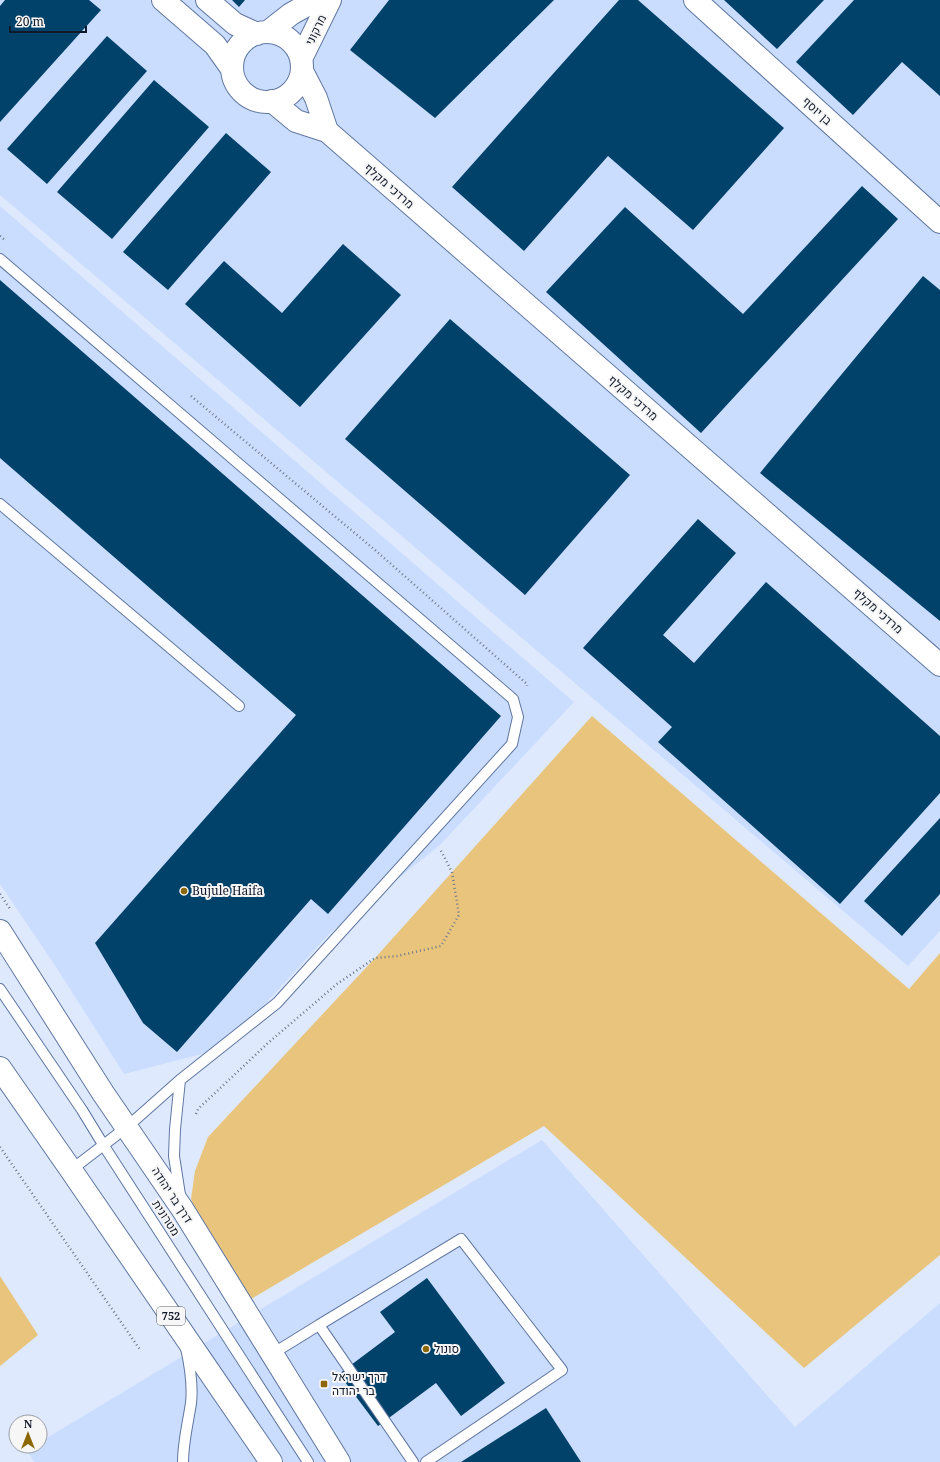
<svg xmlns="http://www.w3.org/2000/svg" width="940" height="1462" viewBox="0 0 940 1462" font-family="'Noto Serif',Heebo,serif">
<rect width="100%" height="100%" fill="#dee9fd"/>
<path fill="#cbddfe" d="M0,0h940v931l-32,35 -908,-771z
M0,206l574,496 -135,144 -108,86 -106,116 -101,26 -68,-107 -56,-83z
M542,1140l253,287 145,-124v159h-906l-7,-12 6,-4h7v-4z"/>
<path fill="#e9c47d" d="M592,716l317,273 31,-36v302l-136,113 -260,-242 -293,173 -49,-69 -11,-31 4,-28 13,-34 167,-179z
M0,1276l38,59 -38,31z"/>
<path fill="#004269" d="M5,0h84l12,10 -101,112v-116z
M232,0h13l-6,7z
M389,0h165l-119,118 -85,-68z
M619,0h19l146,128 -91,102 -85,-74 -84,95 -72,-64z
M724,0h100l-47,49z
M854,0h86v96l-38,-34 -49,53 -57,-53z
M107,36l40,35 -100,113 -40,-35z
M154,80l55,47 -97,112 -55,-47z
M226,133l45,39 -103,118 -45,-38z
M862,186l36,33 -197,214 -155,-141 79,-85 118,107z
M343,244l58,51 -101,112 -115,-103 39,-43 58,52z
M923,276l17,14v331l-180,-148z
M0,280l501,436 -173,198 -17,-15 -134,153 -34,-29 -48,-80 201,-228 -296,-257z
M450,319l180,156 -105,120 -180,-156z
M698,519l38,34 -73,82 31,28 72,-81 174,154v57l-100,111 -182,-162 14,-15 -89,-79z
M940,818v76l-38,42 -38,-35z
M427,1278l78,105 -44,33 -25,-33 -58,43 -39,-52 56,-42 -15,-20z
M546,1408l35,54h-120z"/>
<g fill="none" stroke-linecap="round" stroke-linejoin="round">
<defs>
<path id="lane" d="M0,259l513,440 5,18 -6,27 -235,259 -97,77 -53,47 -56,43
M0,504l239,202
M0,989l82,121 22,36 204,316
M180,1195l-6,-39 1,-27 5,-49
M319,1325l142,-86 101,131 -136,92
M272,1354l47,-29 94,137
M183,1462c0,-20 5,-39 8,-59 2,-18 -1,-37 -5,-55"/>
<path id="secondary" d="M163,0l52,45 17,24
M207,0l28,24 22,10
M695,0l245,222
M268,32l23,-18 25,-14
M232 67a35 35 0 1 1 70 0a35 35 0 1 1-70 0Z
M301,59l29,-59
M302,71l14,27 11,33
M272,101l24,20 31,10 613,534"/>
<path id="primary" d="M0,931l103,162 80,117 156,252
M0,1068l71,102 200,292"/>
</defs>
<use href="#lane" stroke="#6077a2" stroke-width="12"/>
<use href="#secondary" stroke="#6077a2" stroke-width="24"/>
<use href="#primary" stroke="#6077a2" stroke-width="24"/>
<path stroke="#707a8c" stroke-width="2.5" stroke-dasharray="1 3" stroke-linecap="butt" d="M0,236l6,5
M191,396l184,154 152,134v2
M0,894l10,15
M196,1114l2,-5 70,-66 69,-59 38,-26 22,-2 44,-10 18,-31 -7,-43 -12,-23
M0,1147l141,204"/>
<use href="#lane" stroke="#fff" stroke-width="10"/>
<use href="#secondary" stroke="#fff" stroke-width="22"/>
<use href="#primary" stroke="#fff" stroke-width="22"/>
</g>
<g fill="#8c6707" stroke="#f6f6f6" stroke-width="1.5">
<circle cx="184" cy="891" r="4"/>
<circle cx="426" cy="1349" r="4"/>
<rect x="320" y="1380" width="8" height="8" rx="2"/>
</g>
<g text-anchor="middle" stroke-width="4" stroke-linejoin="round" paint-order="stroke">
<rect fill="#f6f6f6" stroke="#555b67" stroke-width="1" x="157" y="1307" width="28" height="18" rx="3"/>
<g font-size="11" font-weight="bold" fill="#10192a">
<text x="171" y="1320">752</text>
</g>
<g font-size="12" fill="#10192a" stroke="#f6f6f6">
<text transform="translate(316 30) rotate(-64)" y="4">מרקוני</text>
<text transform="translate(817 111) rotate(42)" y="4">בן יוסף</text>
<text transform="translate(389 186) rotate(41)" y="4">מרדכי מקלף</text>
<text transform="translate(633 398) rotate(41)" y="4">מרדכי מקלף</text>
<text transform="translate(878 611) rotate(41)" y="4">מרדכי מקלף</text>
<text transform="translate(172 1195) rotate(57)" y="4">דרך בר יהודה</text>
<text transform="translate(166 1218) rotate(57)" y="4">מטרונית</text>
</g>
<g font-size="12" fill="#10192a" stroke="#f6f6f6" text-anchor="start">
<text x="192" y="895">Bujule Haifa</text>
<text x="434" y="1353">סונול</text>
<text x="332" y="1381">דרך ישראל<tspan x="332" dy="14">בר יהודה</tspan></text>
</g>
</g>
<g transform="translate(28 1434)"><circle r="19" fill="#f6f6f6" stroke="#9a9ea4"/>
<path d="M0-3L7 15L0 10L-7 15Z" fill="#8c6707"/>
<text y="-6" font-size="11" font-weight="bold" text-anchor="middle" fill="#10192a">N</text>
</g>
<path d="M10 26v6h76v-6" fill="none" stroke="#10192a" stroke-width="2"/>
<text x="16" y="26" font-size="12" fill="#10192a" stroke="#f6f6f6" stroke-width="3" paint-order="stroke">20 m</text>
</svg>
